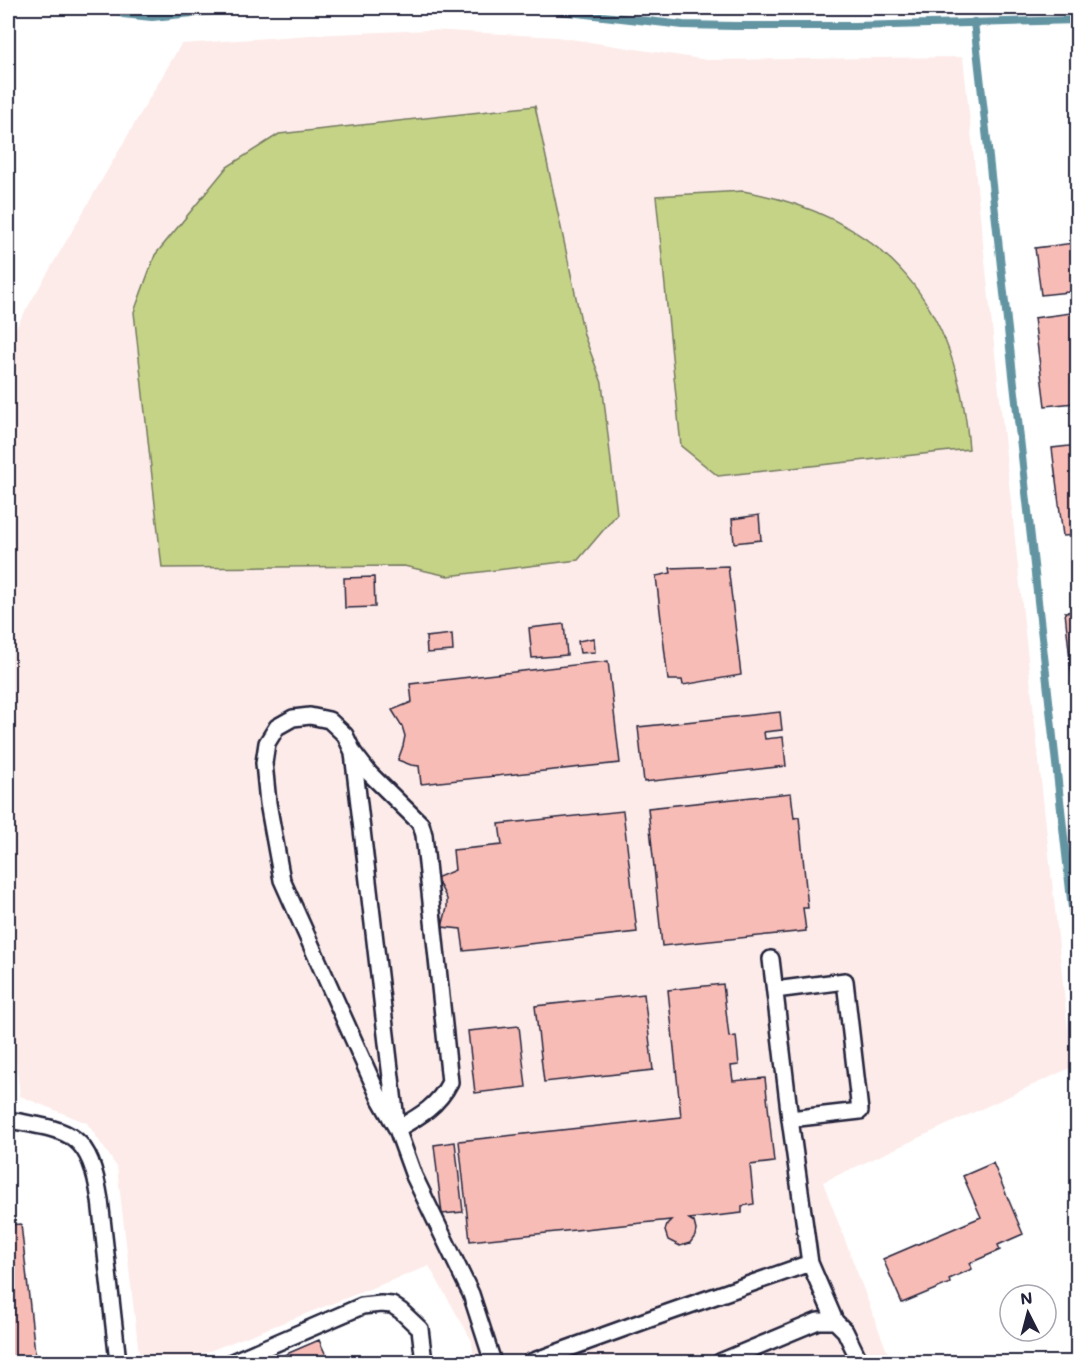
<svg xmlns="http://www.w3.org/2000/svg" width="1085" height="1370" viewBox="0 0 1085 1370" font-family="Mali,sans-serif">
<rect width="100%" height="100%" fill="#fff"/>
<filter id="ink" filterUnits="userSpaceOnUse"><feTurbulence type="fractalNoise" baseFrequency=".0167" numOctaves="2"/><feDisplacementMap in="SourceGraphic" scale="12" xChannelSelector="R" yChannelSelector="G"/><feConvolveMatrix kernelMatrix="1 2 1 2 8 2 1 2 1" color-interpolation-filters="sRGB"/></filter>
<g filter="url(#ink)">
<path fill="#fdebe9" d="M429,30l128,7 150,23 256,-3 109,1010 -249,115 68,180h-417l-2,-21 -43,-75 -248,96h-41l-23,-195 -30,-44 -67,-27 -12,-107v-648l173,-297 130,-9z"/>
<path fill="#c5d387" stroke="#747a61" stroke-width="1.5" d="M535,106l49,229 18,48 15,131 -39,46 -130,16 -44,-10 -242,2 -28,-256 21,-57 72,-88 52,-33z
M743,191c144,26 215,113 226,258l-251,27 -37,-30 -25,-250z"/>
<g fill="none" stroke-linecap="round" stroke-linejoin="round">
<path stroke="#6394a2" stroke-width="8" d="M508,8h25l150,17 52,1h119l224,-6
M123,14l29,3 92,-9
M974,22l104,941"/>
</g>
<path fill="#f8bcb6" stroke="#22223b" stroke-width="1.5" d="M1074,243l4,26v22l-37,4 -6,-47z
M1078,312v67l-6,1 3,23 -30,3 -11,-88z
M1078,445v90l-15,1 -11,-88z
M759,515l2,25 -27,3 -2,-24z
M728,566l13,109 -58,10 -1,-5h-14l-12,-104 15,-3 -1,-5z
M374,577l1,30 -30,1 -1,-30z
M1078,611v106h-2l-11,-105z
M564,624l3,31 -35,3 -3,-30z
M452,634l1,17 -26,2 -1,-16z
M594,638l1,14 -15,1 -2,-12z
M608,661l12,102 -199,21 -2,-18 -8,-1 -13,-5 5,-14 2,-10 -3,-10 -10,-16 20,-8 -2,-18z
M780,712l2,18 -18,2 1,7 18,-2 3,29 -142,16 -6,-55z
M791,793l3,25 5,-1 9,91h-5l3,23 -144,15 -14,-138z
M623,811l14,121 -173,19 -3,-22 -19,-2 5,-19v-9l-11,-21 19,-8 -2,-20 49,-5 -3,-21z
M723,984l6,53 7,-1 3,29 -8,1 2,15 32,-3 9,84 -24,3 4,39 -12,2v7l-53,6 5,3 2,8 -1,6 -5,7 -10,3 -12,-6 -3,-9 2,-7 4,-4 -201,21 -11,-100 222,-24 -13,-127z
M644,994l9,76 -109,12 -9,-76z
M519,1026l7,61 -51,6 -7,-62z
M455,1142l8,70 -21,2 -8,-69z
M993,1163l30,71 -25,11 2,5 -30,13 2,6 -23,10 1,4 -48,20 -19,-44 98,-42 -18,-41z
M21,1224l15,138h-28v-137z
M319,1340l10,22h-61z"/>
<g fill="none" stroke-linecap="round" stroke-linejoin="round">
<defs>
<path id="lane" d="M353,753l43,367
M771,959l19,160 20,144 25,58
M775,990l70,-9 15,130 -70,8
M8,1120c63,11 81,11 92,80l18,162
M397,1129c23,-13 41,-23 53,-47l-26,-247 -3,-11 -51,-50 -17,-22 -8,-17 -16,-15 -19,-4 -17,2 -16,9 -10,16 -3,20 4,40 14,77 98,219 17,30 17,47 57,118 22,68
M232,1362l130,-56 19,-2 11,1 9,6 19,18 4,33
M531,1362l116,-42 163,-57
M720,1362l98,-41h17l10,10 15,31"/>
</defs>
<use href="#lane" stroke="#22223b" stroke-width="20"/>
<use href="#lane" stroke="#fff" stroke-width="15"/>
</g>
</g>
<rect width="1085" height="1370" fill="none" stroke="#fff" stroke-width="30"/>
<rect x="15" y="15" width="1055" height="1340" fill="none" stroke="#22223b" stroke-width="2" filter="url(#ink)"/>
<g transform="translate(1028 1313) rotate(354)"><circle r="28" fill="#ffffff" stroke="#a7a7b1" stroke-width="1.5"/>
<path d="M0-4.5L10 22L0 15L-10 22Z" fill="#22223b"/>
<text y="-9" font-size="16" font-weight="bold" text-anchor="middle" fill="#22223b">N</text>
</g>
</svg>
